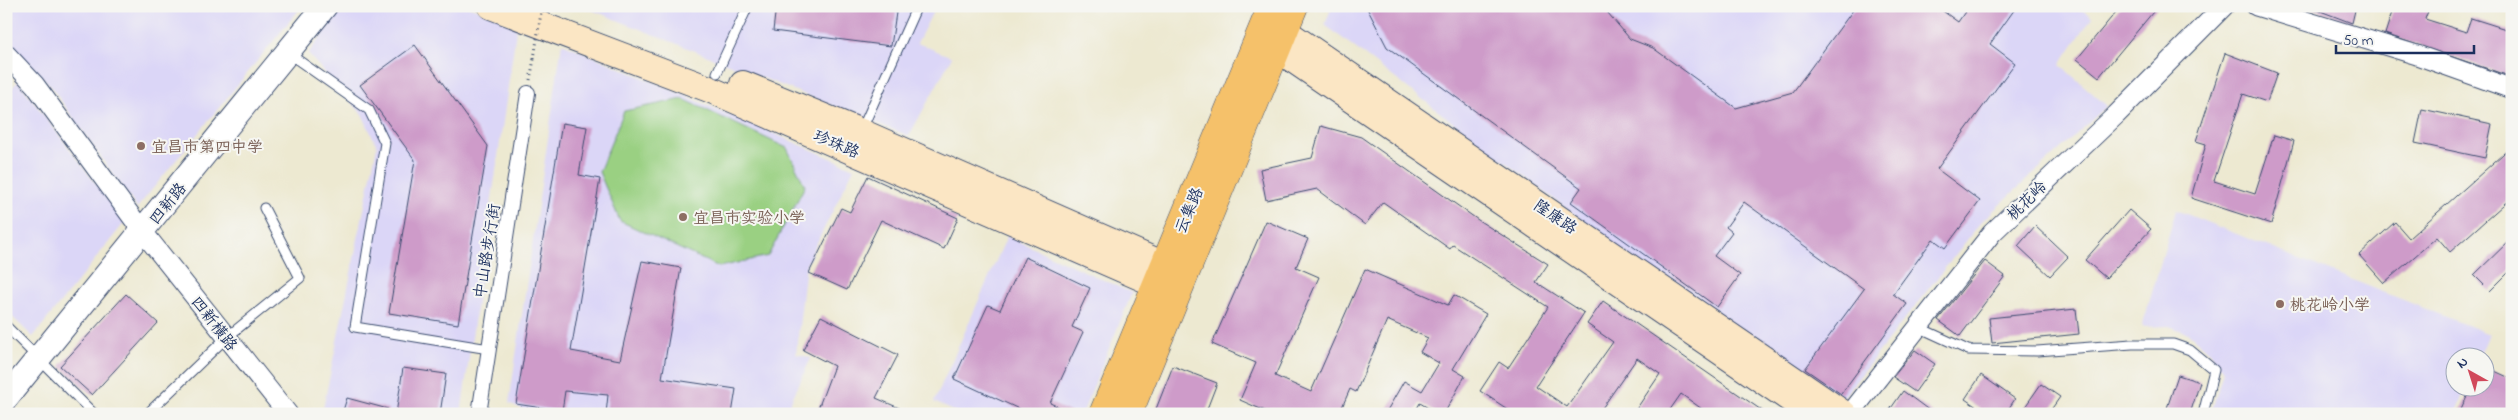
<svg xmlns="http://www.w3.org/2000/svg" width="2518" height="420" viewBox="0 0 2518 420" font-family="'Indie Flower','LXGW WenKai TC',sans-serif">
<rect width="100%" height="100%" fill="#f6f6f2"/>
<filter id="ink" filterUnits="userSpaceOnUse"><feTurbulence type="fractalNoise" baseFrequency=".02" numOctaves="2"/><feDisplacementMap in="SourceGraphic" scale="10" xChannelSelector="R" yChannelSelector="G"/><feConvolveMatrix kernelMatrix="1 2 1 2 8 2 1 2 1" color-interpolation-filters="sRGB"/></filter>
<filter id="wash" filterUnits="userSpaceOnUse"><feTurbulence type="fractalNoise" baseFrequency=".0096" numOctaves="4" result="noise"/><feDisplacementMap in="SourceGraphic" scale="20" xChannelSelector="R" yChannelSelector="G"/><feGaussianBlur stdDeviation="1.12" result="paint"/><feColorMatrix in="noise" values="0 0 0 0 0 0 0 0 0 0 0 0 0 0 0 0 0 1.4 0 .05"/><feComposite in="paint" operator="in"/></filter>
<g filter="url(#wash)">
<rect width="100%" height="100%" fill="#ede9d1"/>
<path fill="#dbd6f7" d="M6,6h296l-165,202 -87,-123 -44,-46z
M344,6h124l49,18 -56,390h-139l55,-268 -15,-32 -54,-60z
M582,6h354l-19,37 35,14 -43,79z
M1332,6h745l15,11 -32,48 47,41 -125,115 -141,179 -223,-152 -293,-223z
M562,43l292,125 -48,97 -10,89 15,4 -26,56h-252l-24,-11z
M18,81l107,141 -92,115 -27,-26v-216z
M2176,210l313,124 -10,23 -23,1v30h10l-11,26h-244l12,-43 -13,-19 -22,-19 -19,-7 -27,1z
M1007,236l125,57 -50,121h-122l-26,-12z"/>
<path fill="#9ad082" stroke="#5a8070" d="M683,99l104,49 18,38 -37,70 -49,11 -99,-46 -21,-49 25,-61z"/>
<g id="blocks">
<path fill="#ce9bc9" d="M776,6h121l-6,40 -118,-15z
M1366,6h236l28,33 23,9 83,60 57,-16 63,-86h80l22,16 11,-16h48l-27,38 25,19 -78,106 43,32 -35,47 -12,-9 -40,55 14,10 -66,90 -36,-25 59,-80 -120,-87 -18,25 6,5 -18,24 26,19 -23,32 -146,-105 10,-14 -194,-141z
M2121,6h37l-59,71 -22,-18z
M2307,6h49l-4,17z
M2394,6h36l-5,13 41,13 5,-14 41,13v46l-127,-43z
M415,45l73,101 -30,178 -69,-11 26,-153 -55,-75z
M2225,53l52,20 -10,29 -24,-8 -29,87 41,13 19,-59 20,6 -23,83 -80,-26 15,-54 -10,-3z
M2422,109l70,15 -7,34 -70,-15z
M562,123l25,4 -8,48 21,4 -29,172 49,9 22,-99 39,7 -19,110 74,11 -4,25h-126l2,-19 -43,-4 -3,20 -46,-7z
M1321,126l40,11 117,83 70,44 -12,18 48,31 -48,73 31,21 46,-65 -26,-18 16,-23 164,113h-58l-28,-20 -14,20h-34l27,-40 -23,-16 -39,56h-83l-35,-23 19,-29 9,6 40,-61 -95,-62 -3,4 -67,-47 -18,23 -48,-36 -51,11 -6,-31 52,-11z
M2512,146v51l-62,55 -13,-15 -53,46 -25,-28 36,-33 14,16z
M868,176l90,42 -14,31 -63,-29 -34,70 -38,-17 32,-65 9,4z
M2129,210l22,19 -45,49 -21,-18z
M1266,221l42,18 -12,28 23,10 -44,99 36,16 54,-123 83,36 6,-10 32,19 -33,55 12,7 -21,38h-6l-18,-11 -6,11h-29l19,-33 18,10 17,-28 -19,-11 8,-14 -41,-18 -31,72 -6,-3 -11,25h-67l-32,-14 16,-37 -44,-19z
M2035,226l33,31 -18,19 -32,-30z
M2512,238v31l-22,22 -16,-16z
M1025,257l65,31 -18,39 11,5 -33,71 24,11h-57l2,-5 -65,-30 34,-74 12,5z
M1985,261l20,15 -45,60 -22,-16z
M126,294l32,29 -66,72 -32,-29z
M2076,309l3,25 -87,9 -3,-25z
M821,316l77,39 -22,43 37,16h-97l18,-48 -31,-16z
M1915,350l20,14 -20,28 -22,-15z
M1173,366l44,17 -12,31h-51z
M2486,367l26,12v18l-6,17h-47l12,-26h15z
M403,368l43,6 -6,40h-44z
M1981,375l34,24 -10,15h-18l-22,-15z
M2178,375l22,7 -10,32h-25z
M2041,384l19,13 -12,17h-28z
M1903,391l31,23h-47z
M347,398l41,11v5h-46z"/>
</g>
</g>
<g filter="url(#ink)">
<use href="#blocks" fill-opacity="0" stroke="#3a4b6f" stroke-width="1"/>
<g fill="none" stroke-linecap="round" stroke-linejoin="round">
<defs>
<path id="service" d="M288,53l81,57 16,33 -30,184 134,22
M717,73l31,-67
M862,129l55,-123
M6,326l88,88
M1918,327l50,23 69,1 95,-7h41l17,6 24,20 -11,44
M147,414l79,-76 74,-60 -36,-70"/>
<path id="pedestrian" d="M479,414l49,-321"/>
<path id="minor" d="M2256,6l161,49 95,34
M6,54l29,31 108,147 145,182
M1850,414l142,-181 124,-118 108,-109"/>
<path id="tertiary" d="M6,398l319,-392"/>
<path id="secondary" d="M491,6l218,83 468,204
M1267,19l577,395
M1260,37l552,377
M743,84l118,48 324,142"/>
<path id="primary" d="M1103,414l169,-408
M1128,414l166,-408"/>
</defs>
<use href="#service" stroke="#3a4b6f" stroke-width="11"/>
<use href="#pedestrian" stroke="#3a4b6f" stroke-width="16"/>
<use href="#minor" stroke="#3a4b6f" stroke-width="21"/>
<use href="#tertiary" stroke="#3a4b6f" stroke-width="26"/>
<use href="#secondary" stroke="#3a4b6f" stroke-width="28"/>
<use href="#primary" stroke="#3a4b6f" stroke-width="29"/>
<path stroke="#3a4b6f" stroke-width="3" stroke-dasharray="1 4" stroke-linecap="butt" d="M530,80l4,-21"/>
<use href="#service" stroke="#fff" stroke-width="9"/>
<use href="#pedestrian" stroke="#fff" stroke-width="14"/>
<use href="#minor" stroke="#fff" stroke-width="19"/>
<use href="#tertiary" stroke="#fff" stroke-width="24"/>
<use href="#secondary" stroke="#fbe6c4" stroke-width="26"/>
<use href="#primary" stroke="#f5c16b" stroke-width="28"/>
<path stroke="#3a4b6f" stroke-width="3" stroke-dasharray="1 4" stroke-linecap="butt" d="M534,59l8,-53"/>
</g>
</g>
<g fill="#8d6e63" stroke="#f6f6f2" stroke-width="2">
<circle cx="141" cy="146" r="5"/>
<circle cx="683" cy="217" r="5"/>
<circle cx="2280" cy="304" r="5"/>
</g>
<g text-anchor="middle" stroke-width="4" stroke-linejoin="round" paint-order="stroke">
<g font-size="16" fill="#1b2f5e" stroke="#f6f6f2">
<text transform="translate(837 143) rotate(23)" y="6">珍珠路</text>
<text transform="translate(2026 200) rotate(-44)" y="6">桃花岭</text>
<text transform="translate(167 203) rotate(-51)" y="6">四新路</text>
<text transform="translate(1188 210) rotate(-67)" y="6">云集路</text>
<text transform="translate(1556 216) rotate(34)" y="6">隆康路</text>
<text transform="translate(486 251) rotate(-81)" y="6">中山路步行街</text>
<text transform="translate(215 323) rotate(52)" y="6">四新横路</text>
</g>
<g font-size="16" fill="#785e54" stroke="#f6f6f2" text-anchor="start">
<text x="151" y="152">宜昌市第四中学</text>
<text x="693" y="223">宜昌市实验小学</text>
<text x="2290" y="310">桃花岭小学</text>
</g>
</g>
<rect width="2518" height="420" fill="none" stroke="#f6f6f2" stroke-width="25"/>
<g transform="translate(2470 372) rotate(321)"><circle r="24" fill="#f6f6f2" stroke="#9ea6b7"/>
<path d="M0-4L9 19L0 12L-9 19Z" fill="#d1495b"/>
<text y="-8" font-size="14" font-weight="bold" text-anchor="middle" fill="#1b2f5e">N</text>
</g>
<path d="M2336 45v8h138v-8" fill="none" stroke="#1b2f5e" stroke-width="2.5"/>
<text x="2343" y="45" font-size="15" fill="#1b2f5e" stroke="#f6f6f2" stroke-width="4" paint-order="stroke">50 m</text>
</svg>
